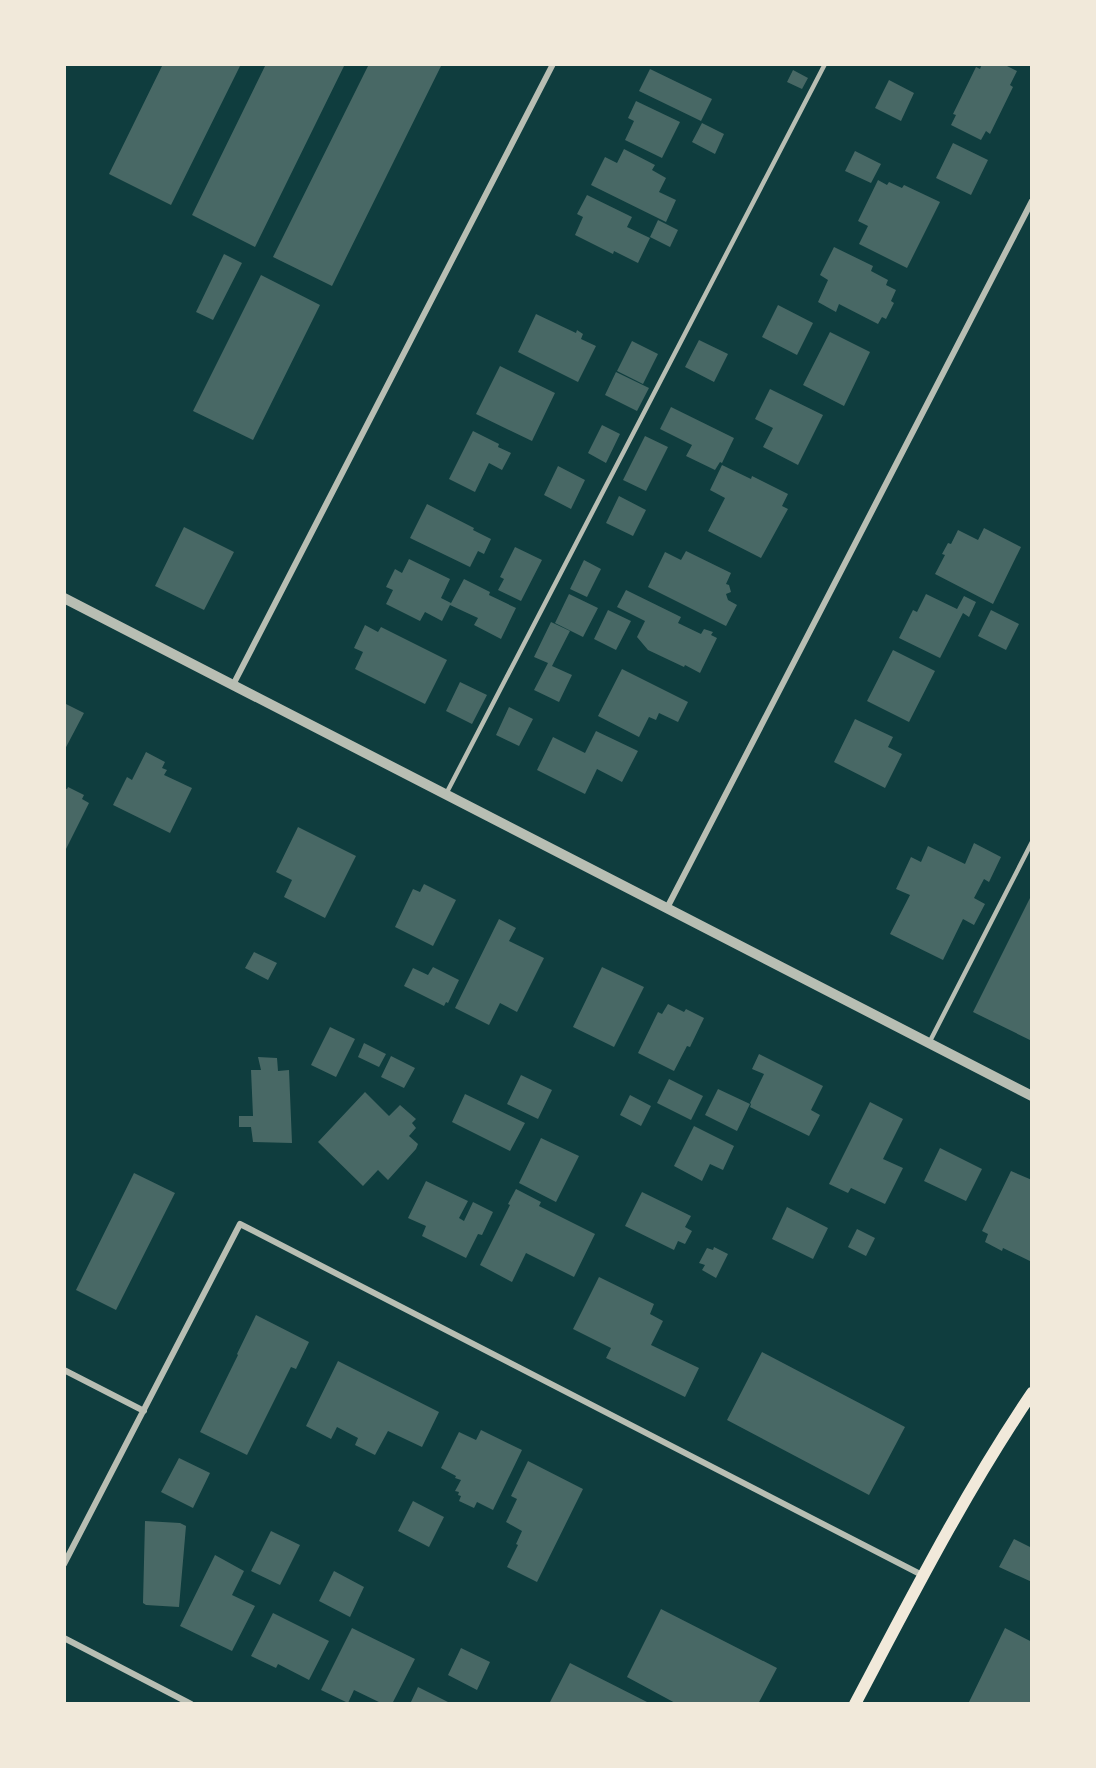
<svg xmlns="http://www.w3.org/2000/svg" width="1096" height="1768" viewBox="0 0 1096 1768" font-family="'Source Serif 4',serif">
<rect width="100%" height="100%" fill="#0f3d3e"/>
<path fill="#486865" d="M163,64h78l-70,141 -62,-31z
M266,64h79l-90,183 -63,-32z
M369,64h73l-110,222 -59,-29z
M982,64h21l14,7 -7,14 3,2 -23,47 -4,-3 -5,9 -30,-15 5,-10 -3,-1 23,-47 4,2z
M650,69l62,30 -11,22 -62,-30z
M793,70l15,8 -6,11 -15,-7z
M889,80l25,13 -13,28 -26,-13z
M636,101l44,21 -18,36 -37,-18 9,-19 -6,-3z
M702,123l22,11 -9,20 -23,-12z
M953,143l35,17 -17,35 -35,-17z
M624,149l31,16 -3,5 14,8 -7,14 17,8 -10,22 -75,-37 14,-28 12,6z
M855,151l26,13 -10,19 -26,-12z
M878,180l9,5 2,-3 13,6 2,-3 36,17 -33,66 -48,-24 9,-18 -10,-5z
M587,195l45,22 -5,10 23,11 -12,25 -24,-12 -1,3 -38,-19 8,-18 -6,-3z
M658,220l20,10 -8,17 -20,-10z
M834,247l39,19 -2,5 17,9 -2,5 10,5 -5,11 3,2 -8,16 -4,-2 -4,7 -39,-20 -3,8 -18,-10 10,-22 -8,-5z
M224,254l18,9 -29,57 -17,-8z
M261,275l59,30 -67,135 -60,-29z
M778,305l35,18 -16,32 -35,-18z
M536,314l40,19 1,-3 6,4 -2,5 15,7 -18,36 -60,-30z
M830,332l40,20 -26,54 -41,-21z
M699,340l29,14 -14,28 -29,-15z
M632,341l26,13 -15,30 -26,-13z
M500,366l55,27 -23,48 -56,-27z
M616,372l33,16 -12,23 -32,-16z
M770,389l53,26 -25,50 -35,-18 10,-19 -18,-9z
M671,407l63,31 -12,25 -2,-1 -5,8 -29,-14 6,-11 -32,-16z
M602,425l18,9 -14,29 -18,-10z
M473,431l26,13 -1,3 13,6 -9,17 -13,-7 -14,29 -26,-13z
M645,436l23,11 -22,44 -23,-11z
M722,465l29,14 1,-3 36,18 -6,12 6,3 -27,49 -53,-27 17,-33 -15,-8z
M558,466l27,14 -14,29 -27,-14z
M619,496l27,14 -13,26 -27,-13z
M427,504l47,24 -1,2 18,9 -7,15 -6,-3 -8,16 -60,-29z
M184,527l50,25 -30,58 -49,-24z
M984,528l37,19 -28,57 -58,-30 10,-19 -3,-1 6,-11 3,1 7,-14 20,10z
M515,547l27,13 -21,41 -23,-11 6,-11 -4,-2z
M686,551l45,22 -5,11 3,1 2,7 -5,2 2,6 9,5 -11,21 -78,-39 17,-35 16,8z
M409,559l41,20 -9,19 10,5 -9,18 -17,-9 -5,9 -34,-17 7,-14 -7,-3 9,-18 7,4z
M584,560l17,9 -14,28 -17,-8z
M464,579l26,13 -1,3 27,13 -15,31 -27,-14 4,-7 -28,-13z
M626,590l55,27 -3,6 23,11 3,-5 9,3 -2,3 6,3 -17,35 -15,-8 -1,2 -36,-17 -11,-13 8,-16 -28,-14z
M569,594l29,14 -15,29 -28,-14z
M926,594l31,15 7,-13 12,6 -7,15 -6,-4 -23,45 -41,-20 14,-28 4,2z
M608,610l23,11 -15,29 -22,-11z
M991,610l28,14 -13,26 -28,-14z
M551,622l19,9 -18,35 20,9 -13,27 -25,-12 14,-27 -14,-6z
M365,625l13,7 3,-5 66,33 -22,44 -70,-35 8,-17 -9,-4z
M893,650l42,21 -26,51 -42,-21z
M622,669l66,33 -10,20 -19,-9 -3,7 -7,-3 -10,20 -41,-21z
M460,682l27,13 -15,29 -26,-13z
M64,703l20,10 -20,38z
M509,707l24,12 -14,27 -23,-11z
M855,719l38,18 -5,10 14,7 -17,34 -51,-26z
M596,731l42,20 -16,31 -25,-13 -12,25 -48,-24 16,-33 32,16z
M146,752l19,10 -3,6 5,2 -3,5 28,13 -22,45 -57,-28 14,-28 5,3z
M68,787l16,8 -2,4 7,4 -25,50v-65l3,1z
M298,827l58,29 -31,62 -41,-21 8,-17 -16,-8z
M974,843l27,14 -12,25 -5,-3 -10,19 11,6 -11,21 -11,-6 -20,41 -53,-26 20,-39 -14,-6 15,-32 10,5 7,-16 37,18z
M424,884l32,16 -23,46 -38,-19 18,-38 7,3z
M1032,894v147l-59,-29z
M499,919l17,9 -7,13 35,17 -27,54 -17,-9 -11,22 -34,-17z
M254,952l23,11 -9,17 -23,-12z
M433,967l26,13 -11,23 -2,-1 -2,4 -40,-20 9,-18 15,7z
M602,967l42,20 -30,60 -41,-20z
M668,1004l16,8 2,-3 18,9 -14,29 -3,-1 -13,25 -36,-18 20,-41 4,2z
M330,1027l25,12 -19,38 -25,-12z
M364,1043l22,11 -7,13 -21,-10z
M759,1054l64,32 -12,24 9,5 -11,21 -59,-29 1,-3 -1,-1 14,-29 -12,-5z
M391,1056l24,12 -11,20 -23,-11z
M258,1057l19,1 1,13 11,-1 3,73 -39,-1 -2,-15h-12v-11h14l-2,-46h10z
M521,1075l31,15 -14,29 -31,-15z
M669,1079l34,17 -12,24 -34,-17z
M718,1089l32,15 -13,27 -32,-16z
M365,1092l24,24 11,-11 16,14 -4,4 4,5 -7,8 9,8 -2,5 -28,31 -10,-10 -15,16 -45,-44z
M465,1094l60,29 -15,28 -58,-29z
M630,1095l21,11 -10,20 -21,-11z
M870,1102l33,17 -20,40 20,9 -18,36 -34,-16 -3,5 -19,-9z
M694,1126l40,20 -11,24 -13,-6 -8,17 -28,-15z
M541,1138l38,18 -23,46 -37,-19z
M940,1148l42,21 -16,32 -42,-20z
M1011,1171l21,9v82l-29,-14 -1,3 -17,-9 3,-8 -6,-3z
M134,1173l41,20 -59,117 -40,-20z
M426,1181l42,20 -9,17 5,3 9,-19 20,10 -11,23 -4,-1 -12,24 -44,-22 4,-10 -18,-8z
M516,1189l25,13 -2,4 56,28 -21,43 -48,-24 -14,29 -32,-17 30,-60 -2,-1z
M642,1192l49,24 -6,11 7,4 -7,13 -7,-3 -4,9 -49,-24z
M787,1207l41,21 -15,31 -41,-20z
M857,1229l18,9 -9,18 -18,-9z
M714,1247l14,7 -12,24 -14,-8 3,-5 -6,-2 8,-15 6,2z
M599,1277l55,27 -4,10 13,7 -12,24 48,23 -14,29 -79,-39 5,-10 -38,-19z
M256,1315l53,27 -13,27 -5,-2 -44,88 -47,-23 38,-77 -1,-1z
M762,1352l143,75 -36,68 -142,-75z
M338,1361l101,51 -17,35 -34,-16 -13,24 -20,-10 3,-7 -21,-11 -6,12 -25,-13z
M481,1430l41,20 -29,60 -16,-8 -3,6 -15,-7 2,-5 -3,-1 1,-3 -4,-1 6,-11 -6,-2 1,-2 -15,-8 18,-36 17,8z
M179,1458l31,15 -17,35 -32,-16z
M528,1461l55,28 -46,93 -30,-15 11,-22 -2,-1 6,-13 -16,-9 11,-23 -6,-3z
M413,1501l31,16 -15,30 -31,-16z
M145,1521l35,2 6,3 -7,81 -33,-2 -3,-2z
M271,1531l29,14 -20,40 -29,-14z
M1014,1539l18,9v34l-33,-15z
M215,1555l29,16 -12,24 23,11 -23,45 -52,-25z
M334,1571l30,16 -14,30 -31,-16z
M661,1609l116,59 -19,36h-81l-50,-27z
M273,1613l56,28 -20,39 -31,-16 -2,4 -25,-12z
M352,1628l63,31 -23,45h-9l-29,-14 -6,13 -27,-13z
M1005,1628l27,14v62h-64z
M461,1648l29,14 -13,28 -29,-15z
M570,1663l81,41h-102z
M418,1687l34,17h-42z"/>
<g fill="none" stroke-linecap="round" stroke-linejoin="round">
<path stroke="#b8beb3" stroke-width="4.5" d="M446,794l379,-730
M929,1043l103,-201"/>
<path stroke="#b8beb3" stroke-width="6" d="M233,685l320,-621
M667,908l365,-707
M64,1370l80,41
M64,1564l176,-340 682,351
M64,1638l127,66"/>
<path stroke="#b8beb3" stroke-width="10" d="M64,598l968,498"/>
<path stroke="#f1e9da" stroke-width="12" d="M855,1704c56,-106 110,-212 177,-311"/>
</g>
<rect width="1096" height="1768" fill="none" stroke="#f1e9da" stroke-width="132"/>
</svg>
